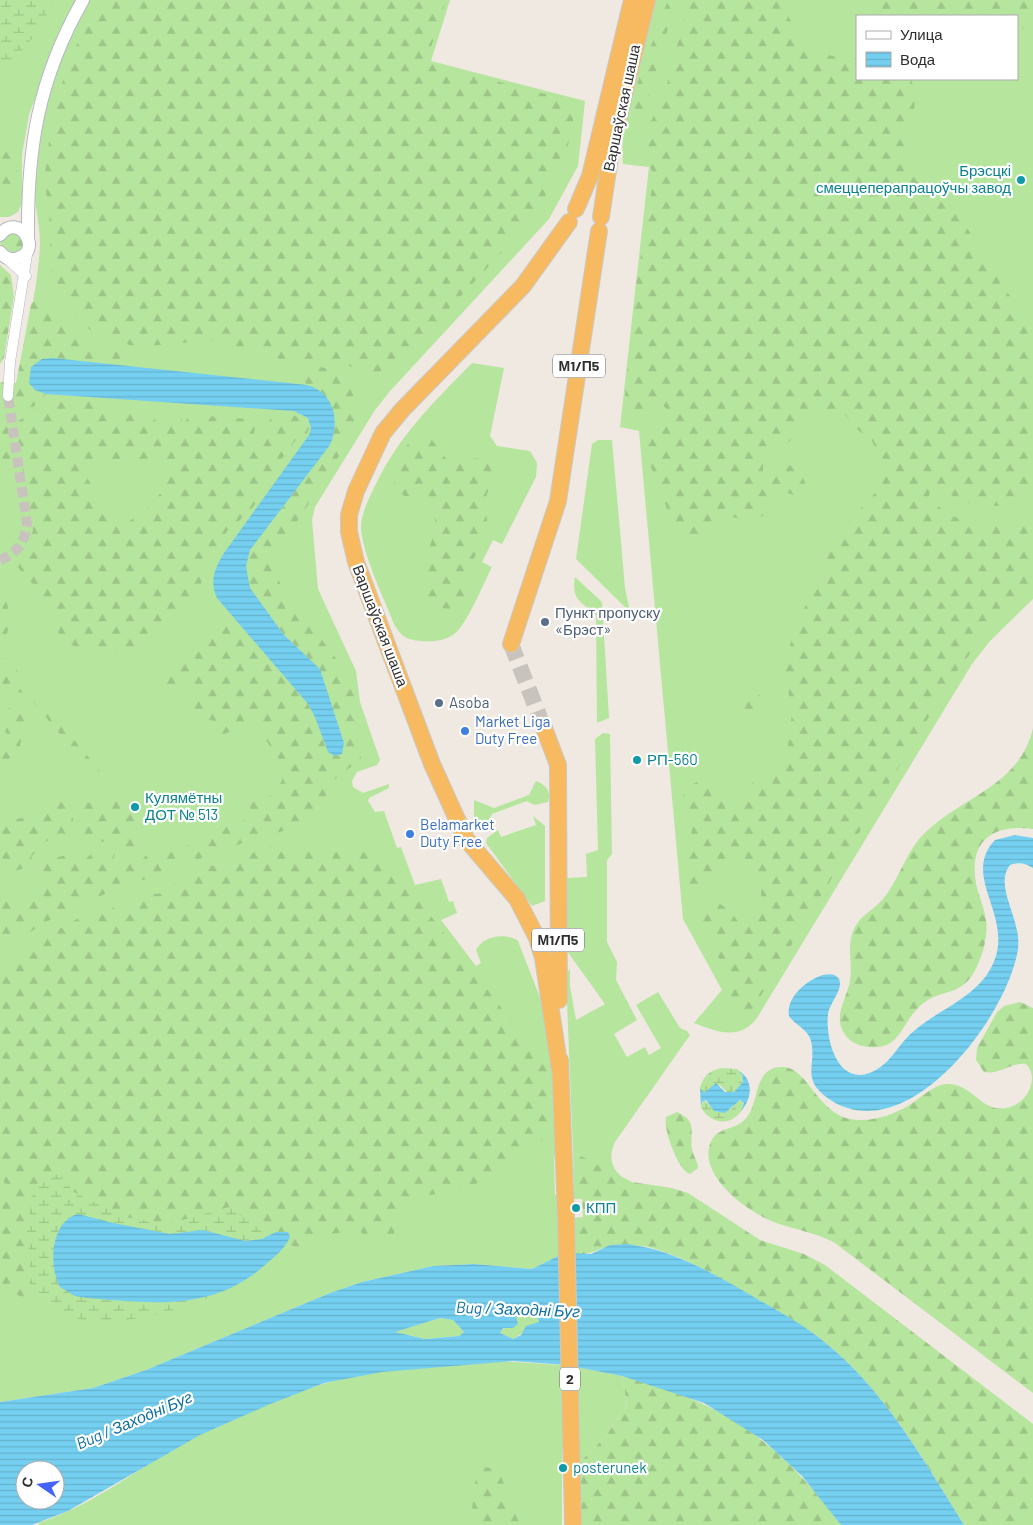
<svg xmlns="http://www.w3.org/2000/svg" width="1033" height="1525" viewBox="0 0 1033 1525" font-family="Barlow,sans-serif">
<defs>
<pattern id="forest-firs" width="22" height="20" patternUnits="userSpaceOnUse" patternTransform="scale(1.25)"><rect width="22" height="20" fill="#b6e59e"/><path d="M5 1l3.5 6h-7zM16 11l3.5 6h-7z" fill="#9dc588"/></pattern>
<pattern id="wetland-marsh" width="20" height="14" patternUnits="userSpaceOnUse" patternTransform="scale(1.25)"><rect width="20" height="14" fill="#b6e59e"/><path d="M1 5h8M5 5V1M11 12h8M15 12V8" fill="none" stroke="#9dc588"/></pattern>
<pattern id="water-rules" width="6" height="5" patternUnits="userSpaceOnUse" patternTransform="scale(1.25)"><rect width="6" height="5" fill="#75cff0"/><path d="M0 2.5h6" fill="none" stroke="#66b2ce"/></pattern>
</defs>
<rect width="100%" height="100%" fill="#efe9e1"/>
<path fill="#b6e59e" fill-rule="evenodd" d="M0,0h76l-32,73 -15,42 -7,40v48l-4,9 -9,5h-9z
M90,0h360l-19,61 154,40 -7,65 -29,53 -158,171 -16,20 -60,97 -3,13 6,69 38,82 4,31 20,58 -3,5 -20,7 -5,9 1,6 10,6 26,-9v4l-20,10 -1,3 7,11 9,-1 13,37 4,-1 14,38 26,-6 8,23 4,-1 4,12 -16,7 35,46 5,-3 -5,-13c7,-14 29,-18 42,-9l21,54 12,44 6,107 -3,14 1,35h3l2,60 -28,14 -58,-5 -41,2 -71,16 -32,11 -184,77 -53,18 -93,14v-1020l16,1c9,-45 22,-93 24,-139 0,-22 -7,-43 -6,-64 3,-62 21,-128 56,-180z
M655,0h378v599l-43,42 -18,23 -215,354c-17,23 -40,14 -63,5l28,-33 -39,-71 -44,-488 -19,-4 29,-260 -26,-3c-4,-55 18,-111 32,-164zM857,16h160v63h-160z
M472,363l32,5 -14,68 7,10 33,5 7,12 -1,14 -34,67 -9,-4 -11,22 10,5c-8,15 -25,58 -38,67 -8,7 -23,8 -33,7 -15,-1 -20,-5 -27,-17 -10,-26 -33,-73 -33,-98 1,-14 8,-28 14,-40 24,-51 58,-83 97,-123z
M598,440h14l13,148 5,24 -54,-53 16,-115z
M575,577l27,25 7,116 -12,5 -1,-108c-15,-14 -25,-15 -21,-38z
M603,733l7,1 2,120 -5,6v82l10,20 -1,18 21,40 -23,14 13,23 18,-10 4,8 12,-7 -25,-43 22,-13 22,36 7,3 3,4 -75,107c-7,15 -4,26 9,37l-51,-27 -7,-176 4,-8v18l6,34 29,-16 -38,-53v-73l20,-1 -1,-23 12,-4 -3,-111z
M536,781c9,3 16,11 12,21l-14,3 -7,-4 -35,13 -6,11 -7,1 -5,-4v-22l20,8 35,-13z
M533,816l12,10v75l-13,5 -46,-63 1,-5 11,-8 3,7 35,-12z
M521,1314l16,2 2,6 -26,17 -13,-6 3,-5h10l3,-11z
M440,1318l13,2 11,12 -5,4 -34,3 -31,-7z
M500,1361l62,4 2,83 -2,1v76h-523l-1,-2c60,-19 108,-62 163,-89 39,-19 81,-38 122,-50 55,-17 120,-17 177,-23z
M577,1367l45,9 5,28 -21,32 -27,27z"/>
<path fill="url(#forest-firs)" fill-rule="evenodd" d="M99,0h347l-20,63 147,38v22l-5,22 -23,51 -16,27 -137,147 -16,5 -48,-16 -36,2 -16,-3 -62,-18 -66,6 -19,-1 -39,-15 -13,-13 -26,-43 -2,-66 -5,-27 8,-63 9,-32 15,-40z
M668,0h109c23,33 34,61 80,58v21h54c12,31 -8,55 -8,85h13l8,8 43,56 46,73 20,24v170l-34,11 -27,-2 -38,-16 -4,2 -1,7 19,18 39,10h46v62l-44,42 -33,43 -202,335c-7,7 -14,11 -22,4l-3,-33 -24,-46 -5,-14 6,-11 12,-4 11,6 10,14 11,-1c20,-16 12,-53 -12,-61 -14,6 -18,22 -32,28 -36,16 -14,-51 -14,-61 -1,-12 -9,-22 -9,-34l4,-7 14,-7 6,3 14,18h13l19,-19 27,-20 8,-16 4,-32 -7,-43 7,-35 47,-105 37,-39 6,-29 -10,-22 -19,-15 -10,-14c-37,-8 -31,9 -53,29 -9,8 -21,11 -27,22v11l5,2 21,-11 11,4 6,17 -2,9 -5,2 -14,-5 -5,1c-5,5 -6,11 -11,17 -11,15 -27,7 -43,7 -12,6 -12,23 -27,24 -28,3 -31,-33 -38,-51 -6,-17 -16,-28 -13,-47 3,-13 8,-16 17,-24l2,-10 -6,-5h-5l-12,13 -8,3 -9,-5 -3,-9 12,-122 18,-108 -10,-25v-15l21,-44 19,-73 -2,-11 -4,-1 -6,7 -28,99 -9,-1 -2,-17z
M883,0h150v21l-16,11v-16h-145v-5z
M0,96l2,44 16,33 -1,14 -5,9 -12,8z
M13,230l14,12 -12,15 -14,-9 -1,-8z
M0,265l11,10 3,21 -10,62 -4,6z
M37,298l7,2 30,34 15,9 42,13 4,5 -2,3 -80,-6 -13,34 6,2 -13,13 -15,1 -5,-8 18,-96z
M317,367c30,1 44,31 36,58 -7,22 -21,42 -33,61 -16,25 -32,50 -48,74l9,26 75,99 5,74 -31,24 -1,11 -15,9 -3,17 -5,8 -6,-2 -55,16 -156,58 -6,-1 -83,52 2,-28 -2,-22c9,-6 18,-3 26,2l3,-7 13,1 7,-13 -10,-8 7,-16 25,-6 12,8 11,-11 13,-5 8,8 -5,15 7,3v-8l9,-5 14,8 2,-7 10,-12 13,7 58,-24 7,-9 7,4 13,-11v-12l22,-8 10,-14 -2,-20 -26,-39 -30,12 -8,-3 1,-10c-15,-2 -26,-2 -30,-17l13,-10 -7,-5 -31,-1 -4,-7 38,-29 33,-41 79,93 7,13 11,32 12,7 6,-5v-8l-24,-74 -36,-34 -34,-47 -4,-22 4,-16 80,-105 5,-19 -1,-10 -19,-29 -8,-2 -4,-6 3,-8z
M0,382h4l-2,28 9,27 3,25 -14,8z
M51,398l51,4 16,14 13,-7 16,1 13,16 9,-15h12l1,15 9,-12 36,4 29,1 -2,15 -7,12 14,-3 10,-26 20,-2 13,3 5,10 -3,8 -11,5 -31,42 6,2 -21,27 -23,20 1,10 -25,23 -1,24 -52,54 -47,13 -42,-15 -6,-33 -41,-46 15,-16 5,-16 -15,-89 3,-6 -3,-14 20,-13 11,1zM88,459l72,4 6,22 -14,20 -28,20 -14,-4 -24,-46z
M425,436c13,4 13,20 26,25 13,4 29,-11 39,4 6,9 -2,23 -4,33 -2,10 2,19 1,30 -2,14 -12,25 -16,38 -2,10 -1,21 -5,30 -2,6 -7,11 -13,12 -8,2 -16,-1 -21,-6 -24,-25 9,-62 2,-91 -5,-20 -23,-8 -34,-18 -12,-11 -3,-32 3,-43 6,-8 12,-12 22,-14z
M0,584c6,16 12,29 8,46 -3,12 -8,11 -8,26l15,12 98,119c21,6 9,25 32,33l-15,18 13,6 -5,5 -12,4c-11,-9 -19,-13 -33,-11l-5,8 -4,-3 -1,-12 -6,3 -16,-5 -17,10 -13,14 5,5 -6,6c-12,-1 -18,7 -30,8v-50l15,-7 26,-4 12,-14h8l3,-4 9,8v16l-5,4 5,1 6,-5 -1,-15c8,-6 14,-3 23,0l5,-4 1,-10 -80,-98 -9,-2 -18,6z
M750,693l9,1 3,6c-1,9 -4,22 -15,24l-5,-5c-3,-10 0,-20 8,-26z
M11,707c16,7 14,11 18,27l-9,9v7l-9,4 -2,7 -9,9v-25h7l4,-7 -6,-6 2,-5 -7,-9 4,-7z
M1033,728v101c-34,-5 -62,7 -58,47 1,15 9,29 11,44 2,14 -2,31 -8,44 -15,37 -39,21 -61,45 -18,19 -18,44 -54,37 -5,-1 -12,-4 -16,-9 -16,-19 -1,-36 3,-56 3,-18 -4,-35 4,-52 6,-14 20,-19 29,-30 15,-18 21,-42 37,-61 37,-41 99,-49 113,-110z
M269,846l52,3v9l9,2 4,-8c16,1 30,-1 47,-1l168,219 2,57 -7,12 -24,18 -20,21 -3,-2 -41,15 -40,6 -15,10 -8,30 -26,4 -8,-12 -37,7 -16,16 -19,-9 3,-6 -21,-1 -221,58 -11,7 -16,-4 -21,-12v-92l7,-4 -7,-17 1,-202c34,-26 67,-51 108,-64l12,5 29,-18 8,1 19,-12 24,-7 9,-9 14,-2z
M1020,1002l13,6v385l-198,-150c-20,-11 -40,-13 -61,-21 -26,-10 -75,-45 -64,-78 8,-22 30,-9 41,-34 8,-17 6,-45 33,-43 23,1 34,46 66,52 20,4 44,-4 61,-15 11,-7 22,-19 36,-20 28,-1 36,36 68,21 8,-4 14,-12 16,-20 2,-9 1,-14 -5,-21 -15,-2 -26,11 -42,8l-8,-12 1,-12 20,-36 7,-6z
M677,1112c22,10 12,20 15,37 1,7 6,12 6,19l-8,6c-12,-3 -27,-45 -24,-57z
M573,1152l59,30 40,6 16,5 72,47 44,14 21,11 208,159v101h-69c-41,-66 -80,-136 -142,-185 -24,-19 -52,-33 -78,-48 -30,-18 -61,-36 -96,-45 -13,-3 -32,-2 -45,1 -11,4 -17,8 -29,5l-1,-35 10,-1 -1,-18h-8z
M622,1376c100,25 158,66 219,149h-260l-2,-62 27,-27 21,-32z
M484,1467l12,2 4,5 20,51h-48c1,-17 -2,-46 12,-58z"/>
<path fill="url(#wetland-marsh)" d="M0,0h55c-12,22 -30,57 -55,66z
M722,1068l15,1 4,4c5,10 -2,18 -13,20l-8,-8 -16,8 -3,-1 -1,-4c3,-12 10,-18 22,-20z
M704,1100l13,12 14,-3 6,-8h5l2,4c-8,22 -33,21 -43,2z
M58,1174l16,18 51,25 43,7 61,-17 40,29 -24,5 -29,-9 -19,-2 -27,4 -57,-11 -27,-8h-14l3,81c52,7 92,10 143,-2 -40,17 -119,42 -160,17 -9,-6 -18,-16 -26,-23l-5,-57 6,-43z"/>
<path fill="url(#water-rules)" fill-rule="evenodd" d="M53,358l254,27c28,8 33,36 23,60l-80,105 -4,16 4,22 34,47 36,34 24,74 -2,11 -7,2 -7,-4 -13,-35 -7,-13 -91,-106c-8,-17 -2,-30 7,-45l85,-118 2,-7 -3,-10 -14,-7 -248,-17 -11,-4 -6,-7 2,-16 11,-8z
M1015,835l18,3v30c-8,-5 -14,-6 -23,-3 -17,21 12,54 8,84 -10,67 -111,203 -189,150 -29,-20 -12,-33 -18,-58 -2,-11 -16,-16 -22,-25 -5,-26 41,-53 50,-37 5,10 -10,25 -11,35 -3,27 11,75 46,57 18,-9 25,-28 40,-40 23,-20 57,-32 74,-58 34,-52 -30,-94 7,-133z
M739,1071c15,9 13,28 2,40l3,-8 -4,-3 -15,13 -11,-2 -8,-11 -4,2 -1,5 -1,-19 4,5 12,-10 9,9h9l9,-10 -1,-7z
M78,1214l35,9 57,11 33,-4 42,11 17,-2 14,-7h12l2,5c-5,12 -16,20 -25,28 -53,47 -113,38 -178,33l-12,-2 -15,-9c-12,-22 -9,-66 18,-73z
M627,1244c42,5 78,25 115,46 26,16 55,30 80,50 62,49 101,119 142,185h-123l-39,-49 -39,-36 -59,-37 -82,-27 -56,-11 -53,-4 -131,11 -58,11 -56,22 -68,30 -132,76 -36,14h-32v-123l93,-14 53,-18 184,-77 32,-11 71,-16 41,-2 58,5 28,-14 11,-2 20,1 19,-9zM521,1314l16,2 2,6 -13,4 -5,9 -8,4 -13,-6 3,-5h10l5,-4 -2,-7zM440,1318l13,2 11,12 -5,4 -34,3 -30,-7zM25,1470h30v30h-30z"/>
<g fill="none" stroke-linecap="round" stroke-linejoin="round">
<path stroke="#c8c4bd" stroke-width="10" stroke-dasharray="10 5" stroke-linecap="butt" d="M0,560c17,-7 25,-17 27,-36l-19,-128"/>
<path stroke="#c8c4bd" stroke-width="16" stroke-dasharray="16 8" stroke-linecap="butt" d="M511,644l33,84"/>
<defs>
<path id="minor" d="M4,256l22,20
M8,396l2,-34 18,-114"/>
<path id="tertiary" d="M0,235c18,-24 44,15 18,23 -8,3 -14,-1 -18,-6
M28,238c-1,-90 10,-159 55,-238"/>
<path id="trunk" d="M576,209l14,-33 42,-176
M601,217l11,-73 35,-144
M511,644l47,-143 41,-270
M544,728l14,37 1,235
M560,1060l6,158 7,307
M560,1070l-17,-112 -6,-20 -20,-39 -51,-60 -34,-75 -76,-202 -7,-30v-17l7,-24 27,-58 19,-23 121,-124 46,-64"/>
</defs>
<use href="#minor" stroke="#b4b7c1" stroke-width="11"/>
<use href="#tertiary" stroke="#b4b7c1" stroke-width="14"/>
<use href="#trunk" stroke="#c9c9c9" stroke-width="18"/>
<use href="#minor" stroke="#fff" stroke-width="10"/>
<use href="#tertiary" stroke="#fff" stroke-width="12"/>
<use href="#trunk" stroke="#f8ba60" stroke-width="16"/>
</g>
<g fill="#0f9aa8" stroke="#fff" stroke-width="2">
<circle cx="1021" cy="180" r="5"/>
<circle cx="637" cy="760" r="5"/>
<circle cx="135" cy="807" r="5"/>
<circle cx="576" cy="1208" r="5"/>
<circle cx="563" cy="1468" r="5"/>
</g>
<g fill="#5c6f8a" stroke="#fff" stroke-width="2">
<circle cx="545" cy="622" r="5"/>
<circle cx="439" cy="703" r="5"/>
</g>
<g fill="#3f7fe0" stroke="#fff" stroke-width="2">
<circle cx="465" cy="731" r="5"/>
<circle cx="410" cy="834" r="5"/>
</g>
<g text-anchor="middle" stroke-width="4.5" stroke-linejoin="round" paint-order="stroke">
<g fill="#fff" stroke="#6d6d6d" stroke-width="1">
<rect x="553" y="354.5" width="52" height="23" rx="4"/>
<rect x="532" y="928.5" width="52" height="23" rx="4"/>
<rect x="560" y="1367.5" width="20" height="23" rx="4"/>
</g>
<g font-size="14" font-weight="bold" fill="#2e2e2e">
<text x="579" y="371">М1/П5</text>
<text x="558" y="945">М1/П5</text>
<text x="570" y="1384">2</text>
</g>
<g font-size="15" fill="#2e2e2e" stroke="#fff">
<text transform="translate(622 108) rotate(-78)" y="5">Варшаўская шаша</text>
<text transform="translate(380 626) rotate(69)" y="5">Варшаўская шаша</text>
</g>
<g font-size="15" fill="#0d838f" stroke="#fff" text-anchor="start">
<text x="1011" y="176" text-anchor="end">Брэсцкі<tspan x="1011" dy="17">смеццеперапрацоўчы завод</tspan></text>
<text x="647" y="765">РП-560</text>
<text x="145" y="803">Кулямётны<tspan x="145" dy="17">ДОТ № 513</tspan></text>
<text x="586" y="1213">КПП</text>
<text x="573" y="1473">posterunek</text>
</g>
<g font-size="15" fill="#4e5e75" stroke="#fff" text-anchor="start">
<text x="555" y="618">Пункт пропуску<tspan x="555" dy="17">«Брэст»</tspan></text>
<text x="449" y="708">Asoba</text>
</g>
<g font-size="15" fill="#366cbe" stroke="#fff" text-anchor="start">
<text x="475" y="727">Market Liga<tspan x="475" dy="17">Duty Free</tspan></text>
<text x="420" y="830">Belamarket<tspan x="420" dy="17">Duty Free</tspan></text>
</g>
<g font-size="16" font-style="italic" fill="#0d6fa3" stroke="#fff">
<text transform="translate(518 1309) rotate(2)" y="6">Bug / Заходні Буг</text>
<text transform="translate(134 1420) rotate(-23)" y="6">Bug / Заходні Буг</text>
</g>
</g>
<rect x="856" y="15" width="162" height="65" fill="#ffffff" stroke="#ababab"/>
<rect x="866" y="31" width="25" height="8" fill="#ffffff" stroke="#ababab"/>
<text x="900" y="40" font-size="15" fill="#2e2e2e">Улица</text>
<rect x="866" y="52" width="25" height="15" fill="url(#water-rules)" stroke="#ababab"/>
<text x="900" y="65" font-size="15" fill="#2e2e2e">Вода</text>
<g transform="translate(40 1485) rotate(283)"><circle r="24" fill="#ffffff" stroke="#ababab"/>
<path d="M0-4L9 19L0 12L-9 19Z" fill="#4264fb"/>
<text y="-8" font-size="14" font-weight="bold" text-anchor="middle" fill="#2e2e2e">С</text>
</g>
</svg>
